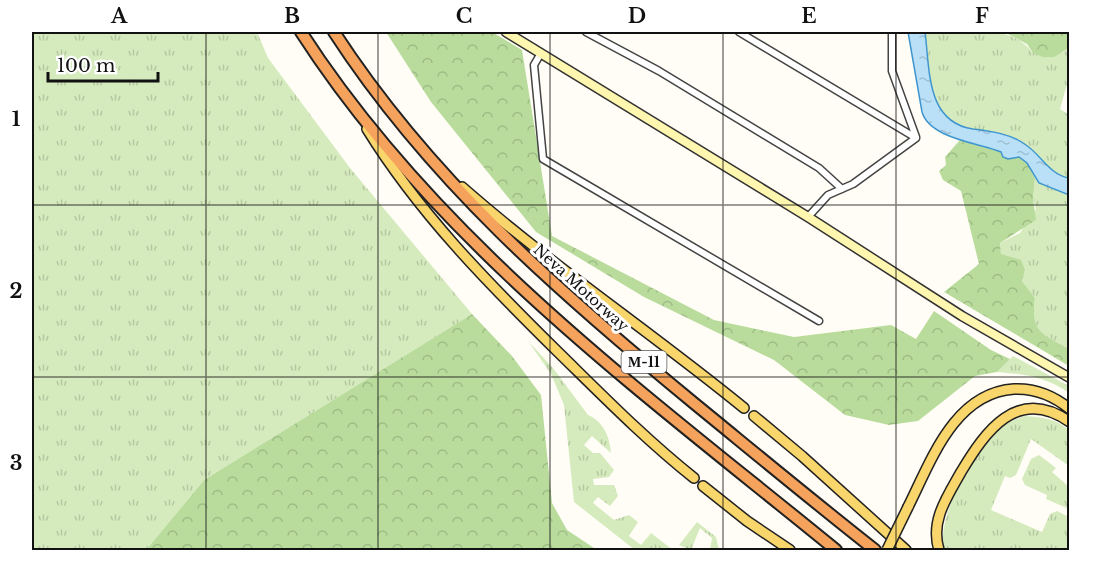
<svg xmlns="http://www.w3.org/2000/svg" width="1101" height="582" viewBox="0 0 1101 582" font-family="'Libre Baskerville',serif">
<defs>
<pattern id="grass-tufts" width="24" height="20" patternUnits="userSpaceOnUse" patternTransform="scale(1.5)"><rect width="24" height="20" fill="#d5ebbd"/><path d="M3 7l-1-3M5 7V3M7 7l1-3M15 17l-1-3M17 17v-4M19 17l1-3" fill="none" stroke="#b6c8a1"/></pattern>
<pattern id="forest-crowns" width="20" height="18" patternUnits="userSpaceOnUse" patternTransform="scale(1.5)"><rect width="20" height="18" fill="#b9dc9c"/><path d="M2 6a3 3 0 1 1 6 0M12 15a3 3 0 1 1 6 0" fill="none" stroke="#9ebc85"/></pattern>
<pattern id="water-ripples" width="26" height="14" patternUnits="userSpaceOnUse" patternTransform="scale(1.5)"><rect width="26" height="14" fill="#b9e0f7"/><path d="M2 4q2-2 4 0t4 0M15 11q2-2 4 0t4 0" fill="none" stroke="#9ebfd3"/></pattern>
</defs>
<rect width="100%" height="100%" fill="#fffdf5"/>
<path fill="url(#grass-tufts)" d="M32,32h225l11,26 82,110 122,146 -268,166 -58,70h-114z
M925,32c34,0 85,-11 108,21l31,-1 5,-4v29l-9,32 9,6v63c-19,-3 -28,-23 -43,-33 -15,-11 -36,-14 -53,-16 -48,-7 -42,-59 -48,-97z
M1035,178l4,5 30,12v154c-25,-15 -39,-15 -34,-51l-13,-17 3,-11 -24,-15 -1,-12 20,-10 16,-24 -3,-10z
M528,341l25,27 35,47c15,6 22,22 23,38l-19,-17 -8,9 9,8h7l14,17 -5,7 -16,2 1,6h20l4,11 -8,10 -12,-9 -5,6 21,17 15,-5 9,7 -9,14 12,9 10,-12 22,17h-38l-61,-48 -10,-97 -13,-31z
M1013,356l56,30v7c-22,-16 -45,-19 -72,-21z
M1025,416c17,1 31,3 44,14v36l-38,-27 -15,36 -6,3 -5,-2 -14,34 51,22 8,-18 7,-3 12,6v33h-125c-8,-30 27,-95 48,-116 9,-9 21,-14 33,-18z
M1039,455l17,13 -4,4 16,14 1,-1v24l-23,-10 1,-4 -22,-10 -3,-6 9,-20z
M697,522l19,15 3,13h-9l2,-12 -12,-10 -9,22 -12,-5z"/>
<path fill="url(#forest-crowns)" d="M386,32h106l30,18 30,186 162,84 80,17 97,-12 25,14 18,-28 57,39 19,9 -13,13 -22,4 -57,45 -29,4 -44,-10 -71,-55 -130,-63 -108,-65 -105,-130z
M1004,32h65v16l-15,9h-11l-10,-4 -6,-9z
M960,140l59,17 8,6 8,15 -2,21 3,21 -36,23 1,11 20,6 4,10 -3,11 13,17c-5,36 9,36 34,51v17l-125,-74 35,-28 -18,-73 -18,-11 -4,-9 7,-6 -1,-8z
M472,314l40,42 29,39 11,108 15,27 30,20h-451l58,-70z"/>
<path fill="url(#water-ripples)" stroke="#3f96cf" stroke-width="1.5" d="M908,32h17c5,38 1,90 48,97 17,2 39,5 53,16 15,10 24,30 43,33v17l-30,-12 -12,-20 -8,-6 -11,2 -5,-2 -2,-5c-21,-9 -71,-13 -79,-40z"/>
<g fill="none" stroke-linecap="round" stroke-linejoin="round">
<defs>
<path id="street" d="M586,32l73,39 160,97 23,21
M739,32l177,106
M892,32v39l24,66
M541,53l-7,12 9,94 276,162
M808,217l20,-22 25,-11 63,-46"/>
<path id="secondary" d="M506,32l302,185 154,99 108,62"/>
<path id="primary" d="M367,129c52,84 120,153 190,222 45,44 88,88 137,127
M462,187c90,79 189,145 282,221
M754,416l48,40 104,94
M703,486l44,35 43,29
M908,507c23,-46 46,-114 106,-118 21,-1 40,7 56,20
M939,550c-9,-29 8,-53 22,-78 24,-40 56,-87 109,-50"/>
<path id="highway" d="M301,32c136,211 343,361 535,518
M334,32c96,148 226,261 361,372 60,49 119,98 180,146"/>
</defs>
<use href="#street" stroke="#444" stroke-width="9"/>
<use href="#secondary" stroke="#333" stroke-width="11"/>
<use href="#primary" stroke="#222" stroke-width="12"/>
<use href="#highway" stroke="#222" stroke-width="14"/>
<use href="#street" stroke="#fff" stroke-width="6"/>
<use href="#secondary" stroke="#fff6b0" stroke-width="8"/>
<use href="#primary" stroke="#f9d66b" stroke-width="9"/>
<use href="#highway" stroke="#f5a25d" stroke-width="10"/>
<defs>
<path id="primary-bridge" d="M887,550l21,-43"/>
</defs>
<use href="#primary-bridge" stroke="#222" stroke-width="12" stroke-linecap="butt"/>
<use href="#primary-bridge" stroke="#f9d66b" stroke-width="9"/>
</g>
<path fill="none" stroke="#111" stroke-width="1.5" stroke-opacity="0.55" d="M206,32v518M378,32v518M550,32v518M723,32v518M896,32v518M32,205h1038M32,377h1038"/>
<g text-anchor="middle" stroke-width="6" stroke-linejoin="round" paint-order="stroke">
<rect fill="#fff" stroke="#585858" stroke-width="1.5" x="621.5" y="351" width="45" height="22" rx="4.5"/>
<g font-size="14" font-weight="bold" fill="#111">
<text x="644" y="367">М-11</text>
</g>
<g font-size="15" fill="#111" stroke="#fff">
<text transform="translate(581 288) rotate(42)" y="5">Neva Motorway</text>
</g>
</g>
<rect width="1101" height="582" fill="none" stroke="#ffffff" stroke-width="66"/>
<path d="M48 72v9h110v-9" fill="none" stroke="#111111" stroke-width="3"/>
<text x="57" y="72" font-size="18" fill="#111111" stroke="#ffffff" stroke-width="4.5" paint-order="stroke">100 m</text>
<rect x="33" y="33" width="1035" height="516" fill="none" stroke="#111" stroke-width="2"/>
<g font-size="20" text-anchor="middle" font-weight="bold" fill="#111">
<text x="119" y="23">A</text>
<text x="292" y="23">B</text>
<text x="464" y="23">C</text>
<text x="637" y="23">D</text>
<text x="809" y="23">E</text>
<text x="982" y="23">F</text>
<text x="16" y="126">1</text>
<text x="16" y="298">2</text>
<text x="16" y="470">3</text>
</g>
</svg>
